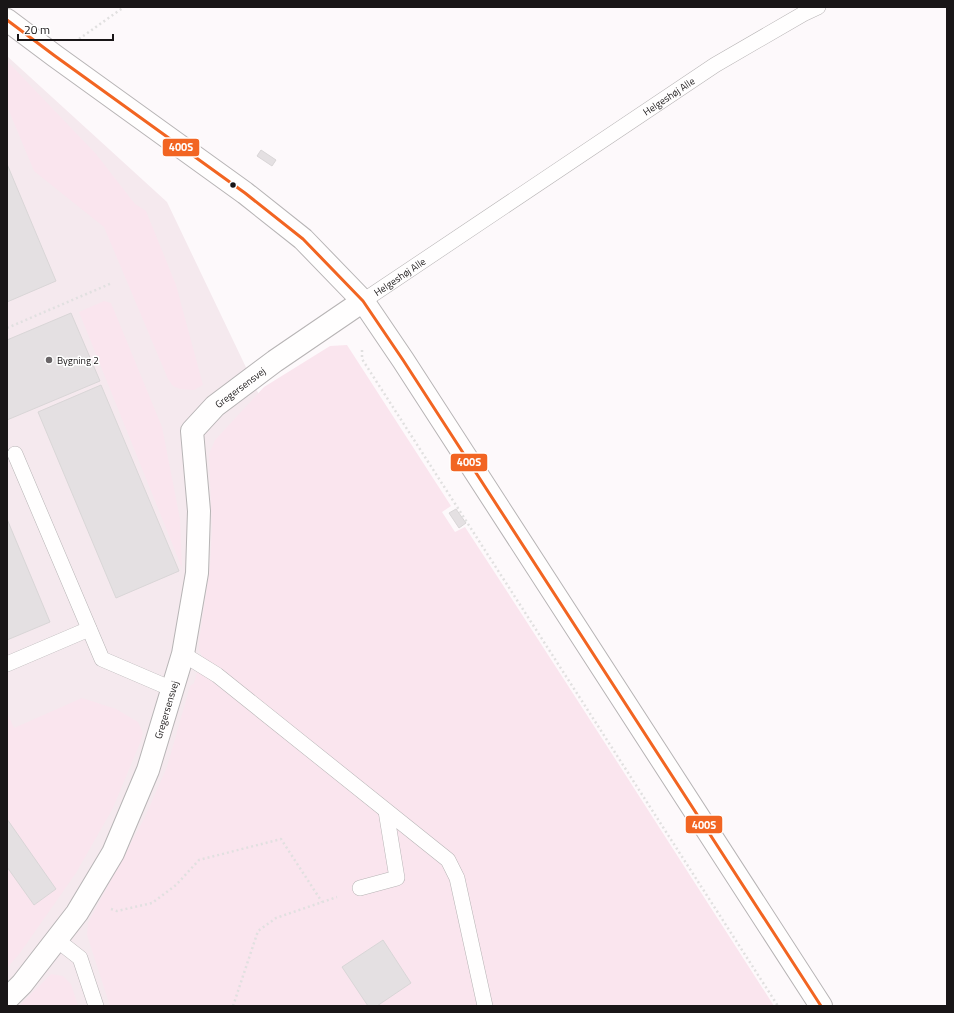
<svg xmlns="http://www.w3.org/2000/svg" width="954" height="1013" viewBox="0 0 954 1013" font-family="'Titillium Web',sans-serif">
<rect width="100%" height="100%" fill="#fdf9fb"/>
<path fill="#f5e9ee" d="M7,56l160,146 181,379 213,425h-554z"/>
<path fill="#fae5ee" d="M7,61l89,93 39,50 11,7 30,74 27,100 -9,5 -14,-1 -7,-3 -5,-7 -64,-152 -70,-56 -27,-65z
M104,301l7,2 51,124 18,92 2,49 -103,-256z
M347,345l104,161 -9,6 13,20 10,-5c104,159 206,319 309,479h-664l-23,-71 1,-12 56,-104 23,-52 23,-81 4,-3 8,-27 -3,-6v-9l11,-74 2,-38 -3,-75 6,-14 49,-53 66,-41z
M82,698l34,11 22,13 5,11 -3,10 -27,65 -37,65 -56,80 -13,15v-255l7,15z
M51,974l12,2 8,8 7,22h-59z"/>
<path fill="#e4e0e2" stroke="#d9d6d7" d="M261,150l15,10 -4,6 -15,-10z
M7,164l49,117 -49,21z
M71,313l29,68 -93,39v-80z
M101,385l78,186 -63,27 -78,-186z
M456,509l10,14 -7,5 -10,-15z
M7,519l43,103 -43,18z
M7,819l49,70 -22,16 -27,-38z
M383,940l28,43 -34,23h-9l-26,-39z"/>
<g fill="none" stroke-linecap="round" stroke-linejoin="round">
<defs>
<g id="lane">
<path id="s1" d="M363,301l352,-236 88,-51 15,-7"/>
<path d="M15,454l87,205 70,30"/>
<path d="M183,654l34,21 231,185 9,18 28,128"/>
<path d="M7,664l82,-35"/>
<path d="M360,888l37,-10 -11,-67"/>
<path d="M57,940l23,18 16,48"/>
</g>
<g id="street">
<path d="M7,20l48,36 190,137 58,46 60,62 40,59 418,646"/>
<path id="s2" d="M7,999l15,-15 55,-71 36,-60 35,-83 35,-116 14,-81 2,-62 -7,-80 23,-25 60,-45 88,-60"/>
</g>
</defs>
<use href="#lane" stroke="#b7b4b5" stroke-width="16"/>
<use href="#street" stroke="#b7b4b5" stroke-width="24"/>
<path stroke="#e1e0e0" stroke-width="2.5" stroke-dasharray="2 3" stroke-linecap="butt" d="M79,39l45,-32
M7,328l105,-45
M362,350v9l416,647
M111,909l6,2 35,-8 24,-18 23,-25 82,-21 41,63
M233,1006l25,-75 18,-13 61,-21"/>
<use href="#lane" stroke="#fffefe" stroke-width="15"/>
<use href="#street" stroke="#fffefe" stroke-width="22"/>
<defs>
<path id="bus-1" d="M7,20l48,36 190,137 58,46 60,62 40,59 418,646"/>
</defs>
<use href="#bus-1" stroke="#fff" stroke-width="6"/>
<use href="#bus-1" stroke="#f26522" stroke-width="3"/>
</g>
<circle fill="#191617" stroke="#fff" stroke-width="1.5" cx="233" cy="185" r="3.5"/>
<circle fill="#696567" stroke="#fff" stroke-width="1.5" cx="49" cy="360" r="4"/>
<g text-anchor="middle" stroke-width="3" stroke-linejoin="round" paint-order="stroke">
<g font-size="10" fill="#191617" stroke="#fff">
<text dy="4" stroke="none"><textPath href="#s1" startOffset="368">Helgeshøj Alle</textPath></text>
<text dy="4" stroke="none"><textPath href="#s1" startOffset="44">Helgeshøj Alle</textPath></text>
<text dy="4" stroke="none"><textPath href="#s2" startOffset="682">Gregersensvej</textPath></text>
<text dy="4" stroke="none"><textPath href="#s2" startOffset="334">Gregersensvej</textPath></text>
</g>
<g font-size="10" fill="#191617" stroke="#fff" text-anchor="start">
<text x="57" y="364">Bygning 2</text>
</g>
</g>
<g stroke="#fff" stroke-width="1.5">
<rect x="162" y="138" width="38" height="19" rx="4" fill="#f26522"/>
<rect x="450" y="453" width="38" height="19" rx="4" fill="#f26522"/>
<rect x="685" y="815" width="38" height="19" rx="4" fill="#f26522"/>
</g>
<g font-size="11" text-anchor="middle" font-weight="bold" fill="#fff">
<text x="181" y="151">400S</text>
<text x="469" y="466">400S</text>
<text x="704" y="829">400S</text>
</g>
<rect width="954" height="1013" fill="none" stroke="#191617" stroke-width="16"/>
<path d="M18 34v6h95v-6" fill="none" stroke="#191617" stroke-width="2"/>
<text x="24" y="34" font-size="12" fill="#191617" stroke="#ffffff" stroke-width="3" paint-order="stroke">20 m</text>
</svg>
